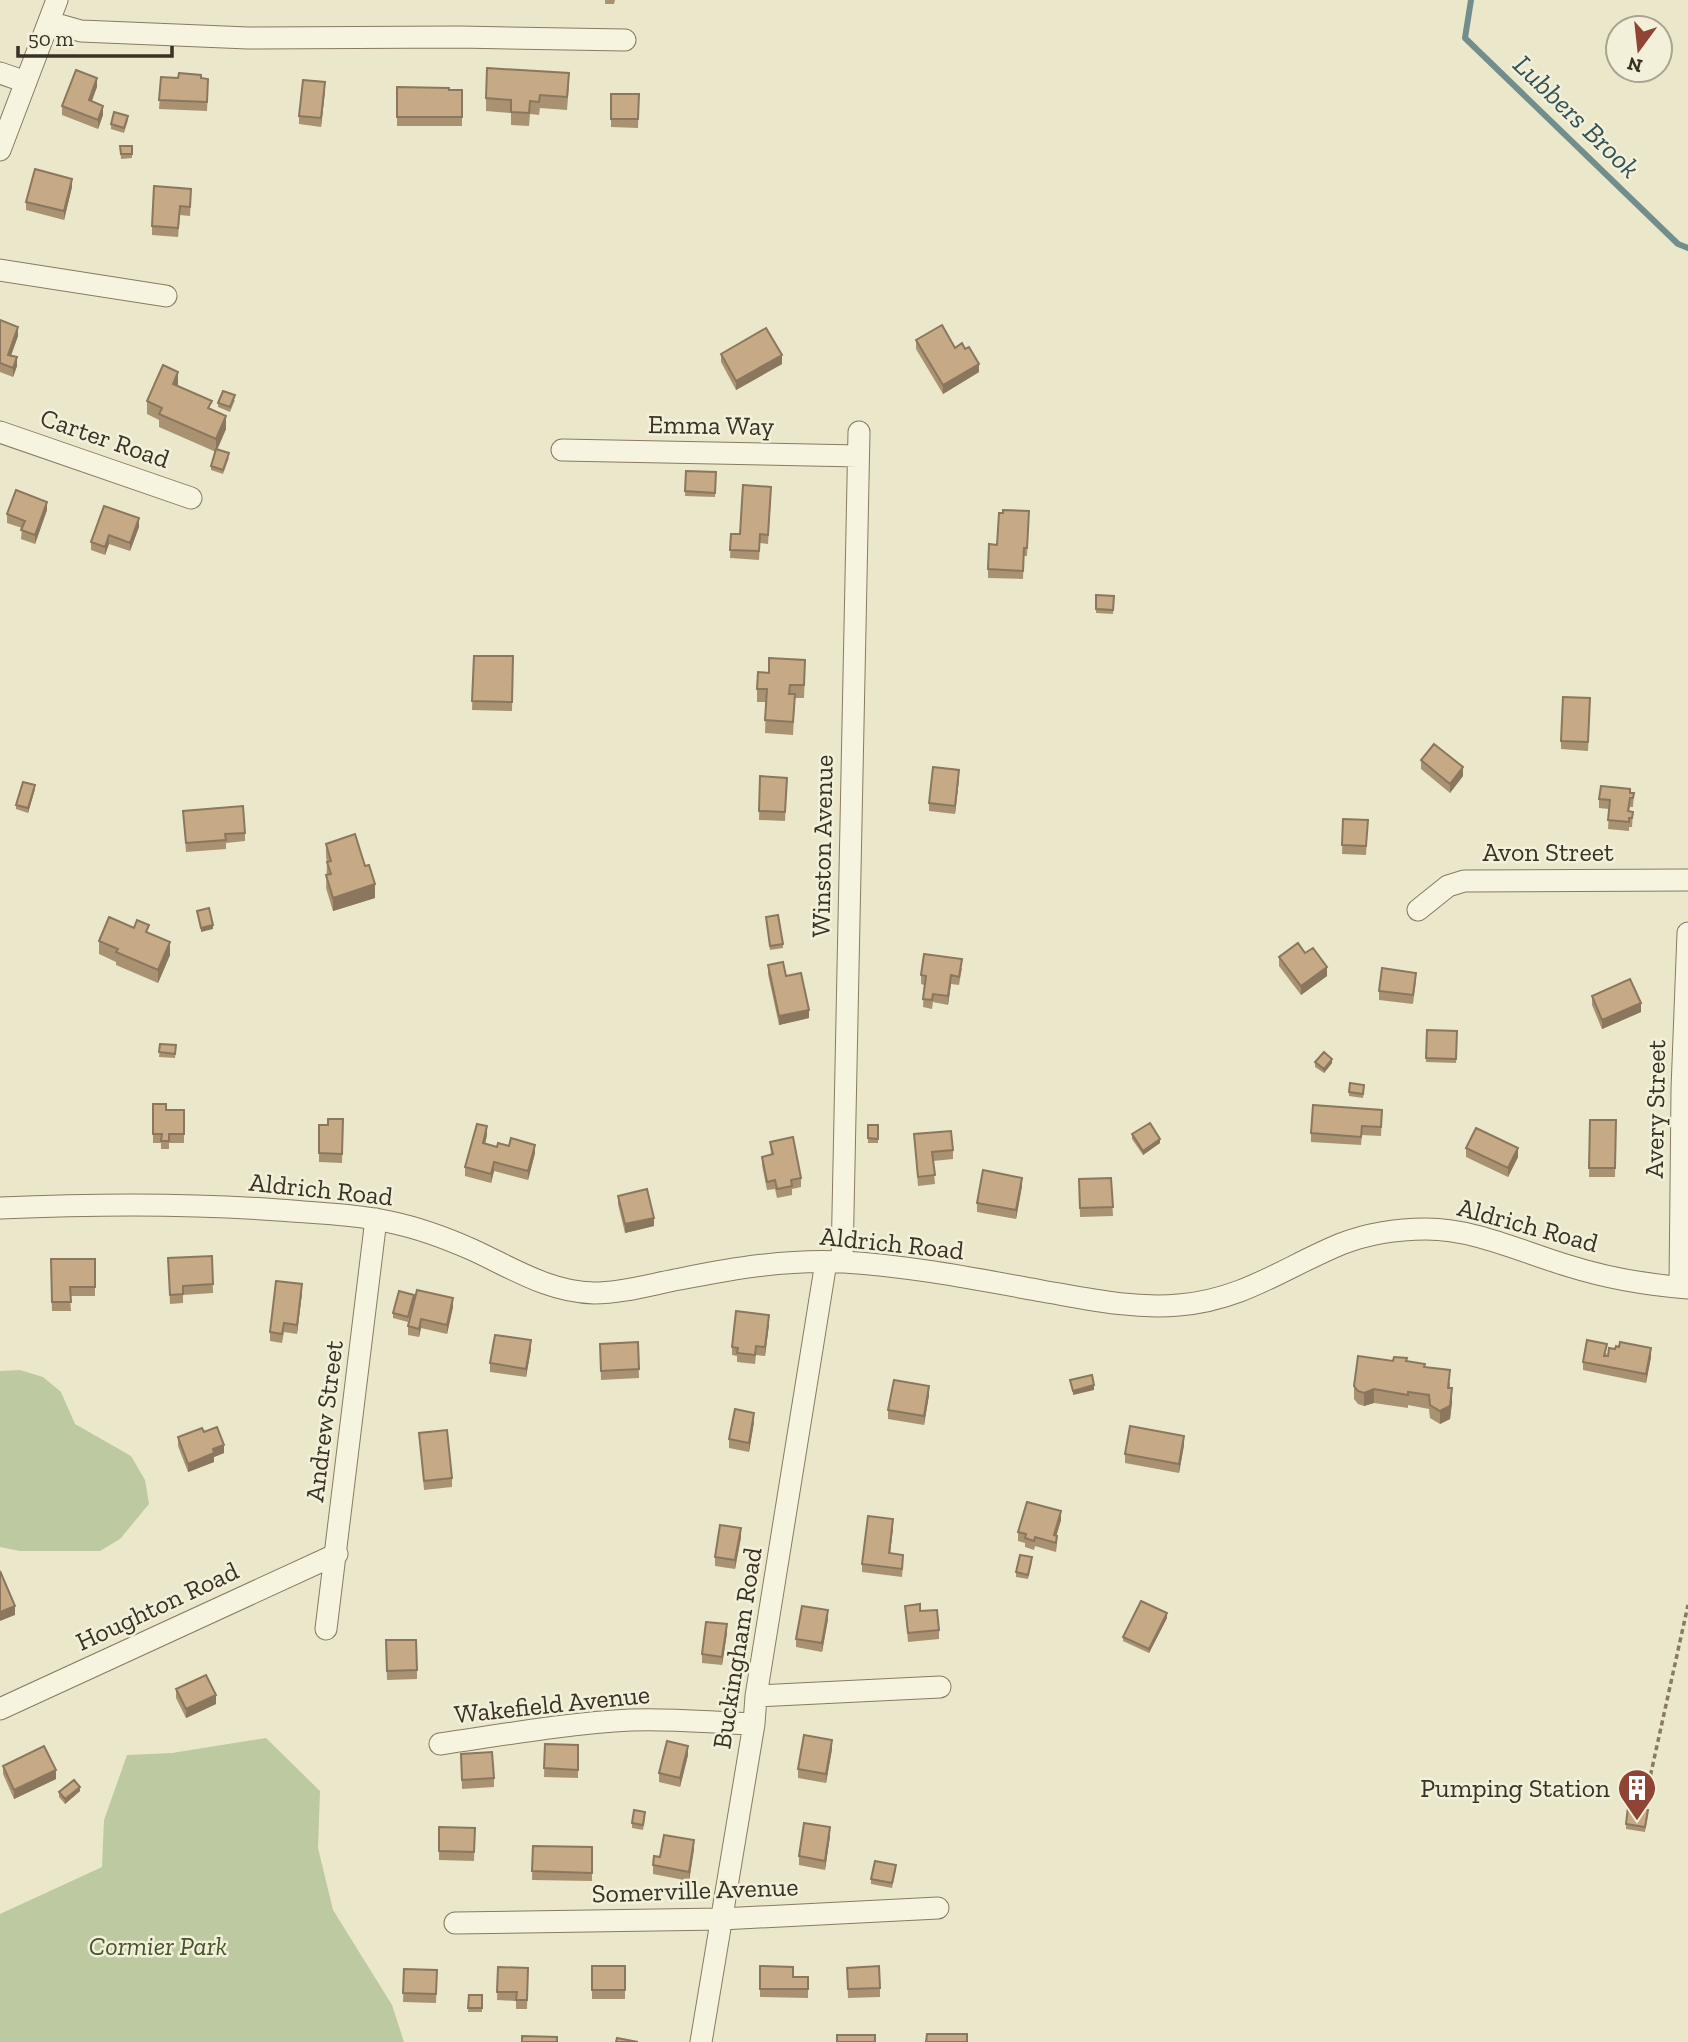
<svg xmlns="http://www.w3.org/2000/svg" width="1688" height="2042" viewBox="0 0 1688 2042" font-family="'Zilla Slab',serif">
<rect width="100%" height="100%" fill="#ebe7cb"/>
<path fill="#bdc9a0" d="M20,1370l23,7 18,15 14,32 56,32 14,24 4,24 -29,35 -20,12h-80l-20,-4v-176z
M266,1738l54,53 -2,57 15,62 59,95 12,37h-404v-128l102,-47 2,-47 23,-65 45,-2z"/>
<g fill="none" stroke-linecap="round" stroke-linejoin="round">
<path stroke="#728e8c" stroke-width="6" d="M1471,0l-6,38 213,206 10,4"/>
<defs>
<path id="minor" d="M49,22l32,9 167,7 211,-1 166,3
M0,73l26,9
M0,150l57,-150
M0,270l166,26
M0,432l191,66
M562,450l296,6
M1418,910l30,-24 16,-5 224,-1
M0,1208c92,-4 186,-5 278,2 37,3 76,4 112,12 29,6 56,16 83,28 39,18 76,42 121,43 29,0 58,-9 86,-14 54,-11 109,-20 164,-17 66,4 132,17 198,29 46,8 90,18 137,14 64,-5 106,-38 162,-61 26,-10 57,-15 85,-15 49,0 96,23 143,37 38,12 79,19 119,22
M842,1262l17,-830
M1680,1287l2,-198 6,-156
M326,1629l50,-410
M756,1696l184,-9
M0,1709l337,-155
M440,1744c62,-9 129,-21 191,-24 41,-2 82,3 123,4
M455,1923l266,-4 217,-11
M701,2042l53,-318 2,-28 70,-434"/>
</defs>
<use href="#minor" stroke="#877b61" stroke-width="23"/>
<path stroke="#877b61" stroke-width="3.5" stroke-dasharray="5 3.5" stroke-linecap="butt" d="M1645,1800l43,-195"/>
<use href="#minor" stroke="#f6f3de" stroke-width="21"/>
</g>
<path fill="#a99272" d="M605,0h10l-1,4h-9z
M161,77l40,1 7,10 -1,23 -48,-2z
M569,86l-2,24 -27,-2 -1,7 -9,-1 -1,12 -18,-1v-12l-25,-2v-13z
M97,87l-6,14 12,14 -5,14 -36,-14v-9z
M397,87l65,3v36h-65z
M325,91l-4,36 -22,-3v-8z
M611,94h28l-1,34 -27,-1z
M128,120l-4,13 -13,-4v-5z
M120,146l12,8v4l-11,1z
M72,187l-8,33 -38,-10v-8z
M191,197l-1,19 -10,-1 -2,22 -26,-2v-9z
M0,320l18,16 -7,20 6,10 -4,11 -13,-5z
M916,340l39,8 24,24 -36,22 -27,-45z
M721,354l61,10 -46,26 -15,-28z
M178,385v1l34,24 14,19 -9,21 12,8 -6,16 -12,-4v-4l5,-14 -57,-25v-7l-12,-6v-13z
M235,400l-5,12 -12,-5v-4z
M686,471l30,1 -1,25 -30,-1z
M771,496l-3,48 -8,-1 -1,17 -29,-2 1,-24h9z
M104,506l35,21 -9,24 -21,-7 -4,11 -14,-5v-8z
M47,510l-12,34 -14,-5 1,-11 -15,-5v-9z
M1029,520l-2,36h-3l-1,23 -35,-1v-9l9,-24z
M1096,595l18,1 -1,18 -17,-1z
M474,656h39l-1,55 -40,-1z
M805,673l-1,25h-9l-2,37 -28,-2 1,-31h-9v-13z
M1590,698l-2,53 -27,-2v-8z
M1421,760l42,16 -13,17 -29,-24z
M760,776l27,2 -2,43 -26,-1z
M959,779l-4,35 -26,-3v-8z
M35,789l-7,24 -12,-4v-4z
M1630,793h4l-1,14h-3l-1,4 4,1 -1,15h-3v4l-21,-2 1,-20 -10,-1v-9z
M183,811l62,22v8l-19,2v6l-40,3z
M1343,819l25,1 -2,35 -24,-1z
M326,844l39,22 10,32 -42,13 -7,-23 1,-26 -1,-5z
M766,917l17,27v4l-13,2z
M134,928l15,5 21,22 -12,28 -42,-18v-3l-17,-8v-13z
M1305,953l22,23 -26,19 -22,-29v-9z
M768,965l18,11 23,42 -30,7 -11,-51z
M962,968l-3,17 -8,-1 -3,21 -15,-3 -1,7 -9,-2 1,-22 -3,-1v-9z
M1416,981l-3,23 -34,-4v-9z
M1592,996l49,16 -39,17 -10,-24z
M1427,1030l30,1 -1,32 -30,-1z
M160,1044l16,1 -1,13 -16,-1z
M1315,1062l17,1 -8,10 -9,-6z
M1364,1089l-1,9 -14,-2v-4z
M153,1104l13,6h18v33h-15v6h-8v-6h-8z
M1382,1118l-1,18 -19,-1 -1,10 -50,-3v-9z
M343,1119l-1,44 -23,-1v-37h9z
M1590,1120h26l-1,57h-26z
M868,1125h10v18h-10z
M914,1134l39,16v9l-20,2 2,23 -17,2z
M1132,1134l28,9 -17,12 -11,-16z
M487,1135l-2,9 12,3 38,6 -7,27 -34,-9 -3,12 -26,-7v-9z
M770,1142l31,36v9l-9,2v6l-15,3 -2,-9 -8,1 -5,-25v-8l9,-2z
M1466,1148l52,9 -10,20 -42,-20z
M1111,1178l2,38 -33,1 -1,-38z
M1022,1186l-6,33 -39,-7v-9z
M618,1196l36,30 -29,7 -7,-29z
M212,1256l1,37 -30,2v8l-13,1 -2,-46z
M51,1259h44v37h-25l1,15h-19z
M417,1290l36,17 -6,27 -26,-6 -2,9 -11,-2v-9z
M302,1293l-5,41 -13,-2 -2,11 -12,-2v-9z
M414,1295l-6,27 -15,-4v-5z
M769,1324l-4,32 -9,-1 -1,9 -18,-2v-6l-5,-1v-8z
M638,1342l1,36 -38,2 -1,-36z
M531,1349l-5,28 -36,-5v-9z
M1607,1353l-1,3 45,1 -5,26 -63,-13v-8z
M1393,1361h14l18,6 25,16v5l2,14 -2,17 -10,5 -10,-6 -1,-9 -21,-4v3l-34,-5 -10,3 -6,-2 -4,-5v-13z
M929,1395l-5,30 -36,-6v-9z
M754,1422l-5,30 -20,-4v-9z
M204,1432l20,21 -10,4v5l-26,10 -10,-26v-9z
M419,1433l33,45v9l-28,3z
M1184,1445l-5,28 -54,-10v-9z
M1061,1520l-5,16 1,9 -1,7 -21,-6 -1,4 -9,-3v-4l-7,-2v-9z
M893,1528l-3,25 13,11 -1,13 -40,-5v-8z
M741,1537l-6,32 -20,-3v-9z
M1032,1562l-4,17 -12,-2v-5z
M905,1606l34,24v9l-31,3z
M1167,1618l-18,35 -26,-12v-4z
M828,1619l-6,33 -26,-5v-8z
M727,1633l-5,32 -20,-2v-9z
M386,1640l31,30v9l-30,1z
M176,1689l40,15 -30,14 -10,-20z
M545,1744l33,1v33l-34,-1z
M832,1749l-6,34 -28,-5v-9z
M461,1754l33,24v9l-32,2z
M688,1755l-8,32 -21,-5v-9z
M3,1766l53,13 -42,20 -11,-25z
M80,1791l-15,13 -6,-7v-5z
M1648,1815l-3,17 -19,-3v-5z
M645,1817l-2,13 -11,-2v-5z
M439,1827l36,1 -1,33 -35,-1z
M830,1836l-5,34 -26,-5v-9z
M533,1846l59,1v34l-60,-1z
M694,1849l-5,32 -36,-7v-9l7,-8z
M896,1870l-4,18 -21,-4v-5z
M592,1966h33v33h-33z
M760,1966l33,11h15v21l-48,-1z
M498,1967l30,1 -1,41h-11v-8l-19,-1z
M847,1968l33,20v9l-32,1z
M404,1969l33,1 -1,33 -33,-1z
M469,1995h13v17h-14z"/>
<path fill="#8a775d" d="M97,78v9l-8,22v-9z
M325,82v9l-4,36v-9z
M103,106v9l-5,14v-9z
M72,179v8l-8,33v-9z
M18,327v9l-10,27v-8z
M782,355v9l-46,26v-9z
M17,357v9l-4,11v-9z
M979,364v8l-36,22v-9z
M178,372v13l-5,12v-13z
M226,416v13l-10,23v-13z
M47,502v8l-12,34v-9z
M139,518v9l-9,24v-8z
M109,535v9l-4,11v-8z
M1463,767v9l-13,17v-9z
M959,770v9l-4,35v-8z
M35,785v4l-7,24v-5z
M375,884v14l-42,13v-13z
M213,925v4l-12,3v-4z
M170,942v13l-12,28v-13z
M1327,967v9l-26,19v-9z
M951,975v9l-3,21v-9z
M1641,1003v9l-39,17v-9z
M809,1010v8l-30,7v-9z
M1332,1059v4l-8,10v-4z
M487,1126v9l-4,17v-9z
M1160,1139v4l-17,12v-4z
M535,1145v8l-7,27v-9z
M1518,1148v9l-10,20v-9z
M494,1162v9l-3,12v-9z
M1022,1178v8l-6,33v-9z
M654,1218v8l-29,7v-9z
M302,1284v9l-5,41v-9z
M453,1298v9l-6,27v-9z
M769,1315v9l-4,32v-9z
M421,1319v9l-2,9v-8z
M531,1340v9l-5,28v-8z
M1651,1348v9l-5,26v-9z
M1094,1385v5l-21,5v-4z
M929,1386v9l-5,30v-9z
M1452,1388v14l-2,17 -10,5v-13z
M1374,1389v14l-10,3v-13z
M754,1413v9l-5,30v-9z
M1184,1436v9l-5,28v-9z
M224,1445v8l-10,4v5l-26,10v-8l25,-15z
M1061,1511v9l-7,24v-9z
M893,1519v9l-4,34v-9z
M741,1528v9l-6,32v-9z
M15,1606v9l-15,6v-9z
M828,1610v9l-6,33v-9z
M1167,1613v5l-18,35v-4z
M727,1624v9l-5,32v-8z
M216,1695v9l-30,14v-9z
M832,1740v9l-6,34v-9z
M688,1746v9l-8,32v-9z
M56,1770v9l-42,20v-9z
M80,1787v4l-15,13v-5z
M830,1827v9l-5,34v-9z
M694,1840v9l-5,32v-9z"/>
<path fill="#c5aa85" stroke="#8a775d" stroke-width="2" d="M487,68l82,5 -2,24 -27,-2 -1,7 -9,-1 -1,12 -18,-1v-12l-25,-2z
M76,70l21,8 -8,22 14,6 -5,14 -36,-14z
M179,73l22,2v3l7,1 -1,23 -48,-2 2,-23 17,1z
M303,80l22,2 -4,36 -22,-2z
M397,87l52,1v2h13v27h-65z
M611,94h28l-1,25h-27z
M114,112l14,4 -4,12 -13,-4z
M120,146h12v8h-11z
M35,169l37,10 -8,32 -38,-9z
M154,186l37,3 -1,18 -10,-1 -2,22 -26,-2z
M0,320l18,7 -10,28 9,2 -4,11 -13,-5z
M942,325l13,23 7,-5 3,6 4,-2 10,17 -36,21 -27,-45z
M766,328l16,27 -46,26 -15,-27z
M163,365l15,7 -5,12 39,17 -4,7 18,8 -10,23 -57,-25 3,-6 -15,-7z
M223,391l12,4 -5,12 -12,-4z
M216,449l13,4 -6,17 -12,-4z
M686,471l30,1 -1,21 -30,-2z
M743,485l28,2 -3,48 -8,-1 -1,17 -29,-1 1,-16h9z
M16,490l31,12 -12,33 -14,-5 4,-9 -18,-7z
M104,506l35,12 -9,25 -21,-8 -4,12 -14,-5z
M1003,510l26,1 -2,37h-3l-1,23 -35,-2 1,-25 8,1 2,-32h4z
M1096,595l18,1 -1,14 -17,-1z
M474,656h39l-1,46 -40,-1z
M769,658l36,2 -1,25h-14l-1,9h6l-2,28 -28,-2 2,-31h-10l1,-17 11,1z
M1563,697l27,1 -2,44 -27,-1z
M1434,744l29,23 -13,17 -29,-24z
M933,767l26,3 -4,36 -26,-3z
M760,776l27,2 -2,34 -26,-1z
M23,782l12,3 -7,23 -12,-3z
M1601,786l29,3v4h4l-1,5h-3l-2,13 5,1 -1,6h-3v4l-21,-2 2,-20 -11,-1z
M243,806l2,27 -20,1 1,6 -40,3 -3,-32z
M1343,819l25,1 -2,26 -24,-1z
M355,834l10,32 4,-1 6,19 -42,14 -7,-23 5,-1 -4,-12 4,-1 -5,-17z
M209,908l4,17 -12,3 -4,-17z
M778,915l5,29 -13,2 -4,-29z
M109,917l25,11 3,-8 12,5 -3,7 24,10 -12,28 -42,-18 2,-3 -19,-8z
M1298,943l7,10 8,-5 14,19 -26,19 -22,-29z
M924,954l38,5 -3,18 -8,-2 -3,21 -15,-2 -1,6 -9,-1 3,-23 -5,-1z
M783,962l3,14 15,-3 8,37 -30,6 -11,-51z
M1382,968l34,5 -3,22 -34,-4z
M1630,979l11,24 -39,17 -10,-24z
M1427,1030l30,1 -1,28 -30,-1z
M160,1044l16,1 -1,9 -16,-2z
M1324,1052l8,7 -8,10 -9,-7z
M1350,1083l14,2 -1,9 -14,-2z
M153,1104h13v6h18v24h-15v7h-8l1,-7h-9z
M1313,1105l69,5 -1,17 -19,-1 -1,11 -50,-4z
M328,1119h15l-1,35 -23,-1v-28h9z
M1590,1120h26l-1,48h-26z
M1150,1123l10,16 -17,12 -11,-17z
M477,1124l10,2 -4,17 14,4 1,-4 11,3 2,-8 24,7 -7,26 -34,-9 -3,12 -26,-7z
M868,1125h10v14l-10,-1z
M1476,1128l42,20 -10,20 -42,-20z
M951,1131l2,19 -21,2 3,23 -17,2 -4,-43z
M793,1137l8,41 -10,2 1,6 -15,3 -2,-9 -8,2 -5,-25 11,-3 -3,-12z
M983,1170l39,8 -6,32 -39,-7z
M1111,1178l2,29 -33,1 -1,-29z
M647,1189l7,29 -29,6 -7,-28z
M212,1256l1,28 -30,2v8l-13,1 -2,-37z
M51,1259h44v28h-25l1,15h-19z
M276,1281l26,3 -5,41 -13,-2 -2,11 -12,-2z
M417,1290l36,8 -6,27 -26,-6 -2,10 -11,-3z
M399,1291l15,4 -6,22 -15,-4z
M736,1311l33,4 -4,32 -9,-1 -1,9 -18,-2 1,-5 -6,-1z
M495,1335l36,5 -5,29 -36,-6z
M1587,1340l20,4 -3,12h4l1,-8 6,1 1,-3 3,1 1,-5 31,6 -5,26 -63,-12z
M638,1342l1,27 -38,2 -1,-27z
M1358,1356l35,5 1,-4 13,1 -1,3 19,3 -1,3 26,3 -2,18h4l-2,18 -10,5 -10,-6 -1,-10 -21,-3v3l-34,-6 -10,4 -6,-2 -4,-5z
M1092,1375l2,10 -21,6 -3,-11z
M894,1380l35,6 -5,30 -36,-6z
M735,1409l19,4 -5,30 -20,-4z
M1130,1426l54,10 -5,28 -54,-10z
M217,1427l7,18 -11,4 1,4 -26,11 -10,-27 24,-9 2,4z
M447,1430l5,48 -28,3 -5,-48z
M1027,1502l34,9 -7,24 3,1 -1,7 -21,-6 -1,4 -9,-3 1,-4 -8,-2z
M868,1516l25,3 -4,34 14,2 -1,14 -40,-5z
M720,1525l21,3 -6,32 -20,-3z
M1020,1555l12,2 -4,18 -12,-3z
M0,1571l15,35 -15,6z
M1141,1601l26,12 -18,36 -26,-12z
M920,1604v7l17,-1 2,20 -31,3 -3,-27z
M802,1606l26,4 -6,33 -26,-4z
M706,1622l21,2 -5,33 -20,-3z
M386,1640h30l1,30 -30,1z
M206,1675l10,20 -30,14 -10,-20z
M804,1735l28,5 -6,34 -28,-5z
M667,1741l21,5 -8,32 -21,-5z
M545,1744l33,1v25l-34,-2z
M44,1746l12,24 -42,20 -11,-24z
M492,1752l2,26 -32,2 -1,-26z
M74,1780l6,7 -15,12 -6,-7z
M1628,1807l20,3 -3,17 -19,-3z
M634,1810l11,2 -2,13 -11,-2z
M804,1823l26,4 -5,34 -26,-5z
M439,1827l36,1 -1,24 -35,-1z
M664,1835l30,5 -5,32 -36,-7 1,-9 6,1z
M533,1846l59,1v26l-60,-2z
M875,1861l21,4 -4,18 -21,-4z
M592,1966h33v24h-33z
M760,1966l33,1v10h15v12h-48z
M879,1966l1,22 -32,1 -1,-21z
M498,1967l30,1 -1,32h-11l1,-8h-20z
M404,1969l33,1 -1,24 -33,-1z
M469,1995h13v13h-14z
M927,2034h40v8h-41z
M837,2035h38v7h-38z
M522,2036l35,1v5h-35z
M617,2038l21,4h-22z"/>
<defs>
<symbol id="building-pin" viewBox="-11 -11 22 30"><path d="M0 17L-7.5 6A9.5 9.5 0 1 1 7.5 6Z" fill="#904436" stroke="#f3f0da"/><path d="M-4-6H4V6H1V3H-1V6H-4ZM-2.5-4.3h1.7v1.8h-1.7ZM.8-4.3h1.7v1.8H.8ZM-2.5-1h1.7V.8h-1.7ZM.8-1h1.7V.8H.8Z" fill="#fff"/></symbol>
</defs>
<g fill-rule="evenodd">
<use href="#building-pin" x="1615" y="1766" width="44" height="60"/>
</g>
<g text-anchor="middle" stroke-width="5" stroke-linejoin="round" paint-order="stroke">
<g font-size="26" fill="#393123" stroke="#f3f0da">
<text transform="translate(711 425) rotate(1)" y="9">Emma Way</text>
<text transform="translate(105 438) rotate(19)" y="9">Carter Road</text>
<text transform="translate(822 846) rotate(-89)" y="9">Winston Avenue</text>
<text x="1548" y="861">Avon Street</text>
<text transform="translate(1655 1109) rotate(-89)" y="9">Avery Street</text>
<text transform="translate(321 1189) rotate(6)" y="9">Aldrich Road</text>
<text transform="translate(1528 1225) rotate(15)" y="9">Aldrich Road</text>
<text transform="translate(892 1243) rotate(6)" y="9">Aldrich Road</text>
<text transform="translate(324 1421) rotate(-83)" y="9">Andrew Street</text>
<text transform="translate(157 1606) rotate(-25)" y="9">Houghton Road</text>
<text transform="translate(737 1648) rotate(-81)" y="9">Buckingham Road</text>
<text transform="translate(552 1704) rotate(-6)" y="9">Wakefield Avenue</text>
<text transform="translate(695 1890) rotate(-2)" y="9">Somerville Avenue</text>
</g>
<g font-size="26" fill="#393123" stroke="#f3f0da" text-anchor="end">
<text x="1610" y="1797">Pumping Station</text>
</g>
<g font-size="26" font-style="italic" fill="#43532b" stroke="#f3f0da">
<text x="158" y="1955">Cormier Park</text>
</g>
<g font-size="28" font-style="italic" fill="#345357" stroke="#f3f0da">
<text transform="translate(1577 116) rotate(44)" y="10">Lubbers Brook</text>
</g>
</g>
<g transform="translate(1639 49) rotate(195)"><circle r="33" fill="#f3f0da" stroke="#a9a491" stroke-width="2"/>
<path d="M0-5L12 26L0 18L-12 26Z" fill="#904436"/>
<text y="-10" font-size="19" font-weight="bold" text-anchor="middle" fill="#393123">N</text>
</g>
<path d="M18 46v10h154v-10" fill="none" stroke="#393123" stroke-width="3.5"/>
<text x="28" y="46" font-size="21" fill="#393123" stroke="#f3f0da" stroke-width="5" paint-order="stroke">50 m</text>
</svg>
